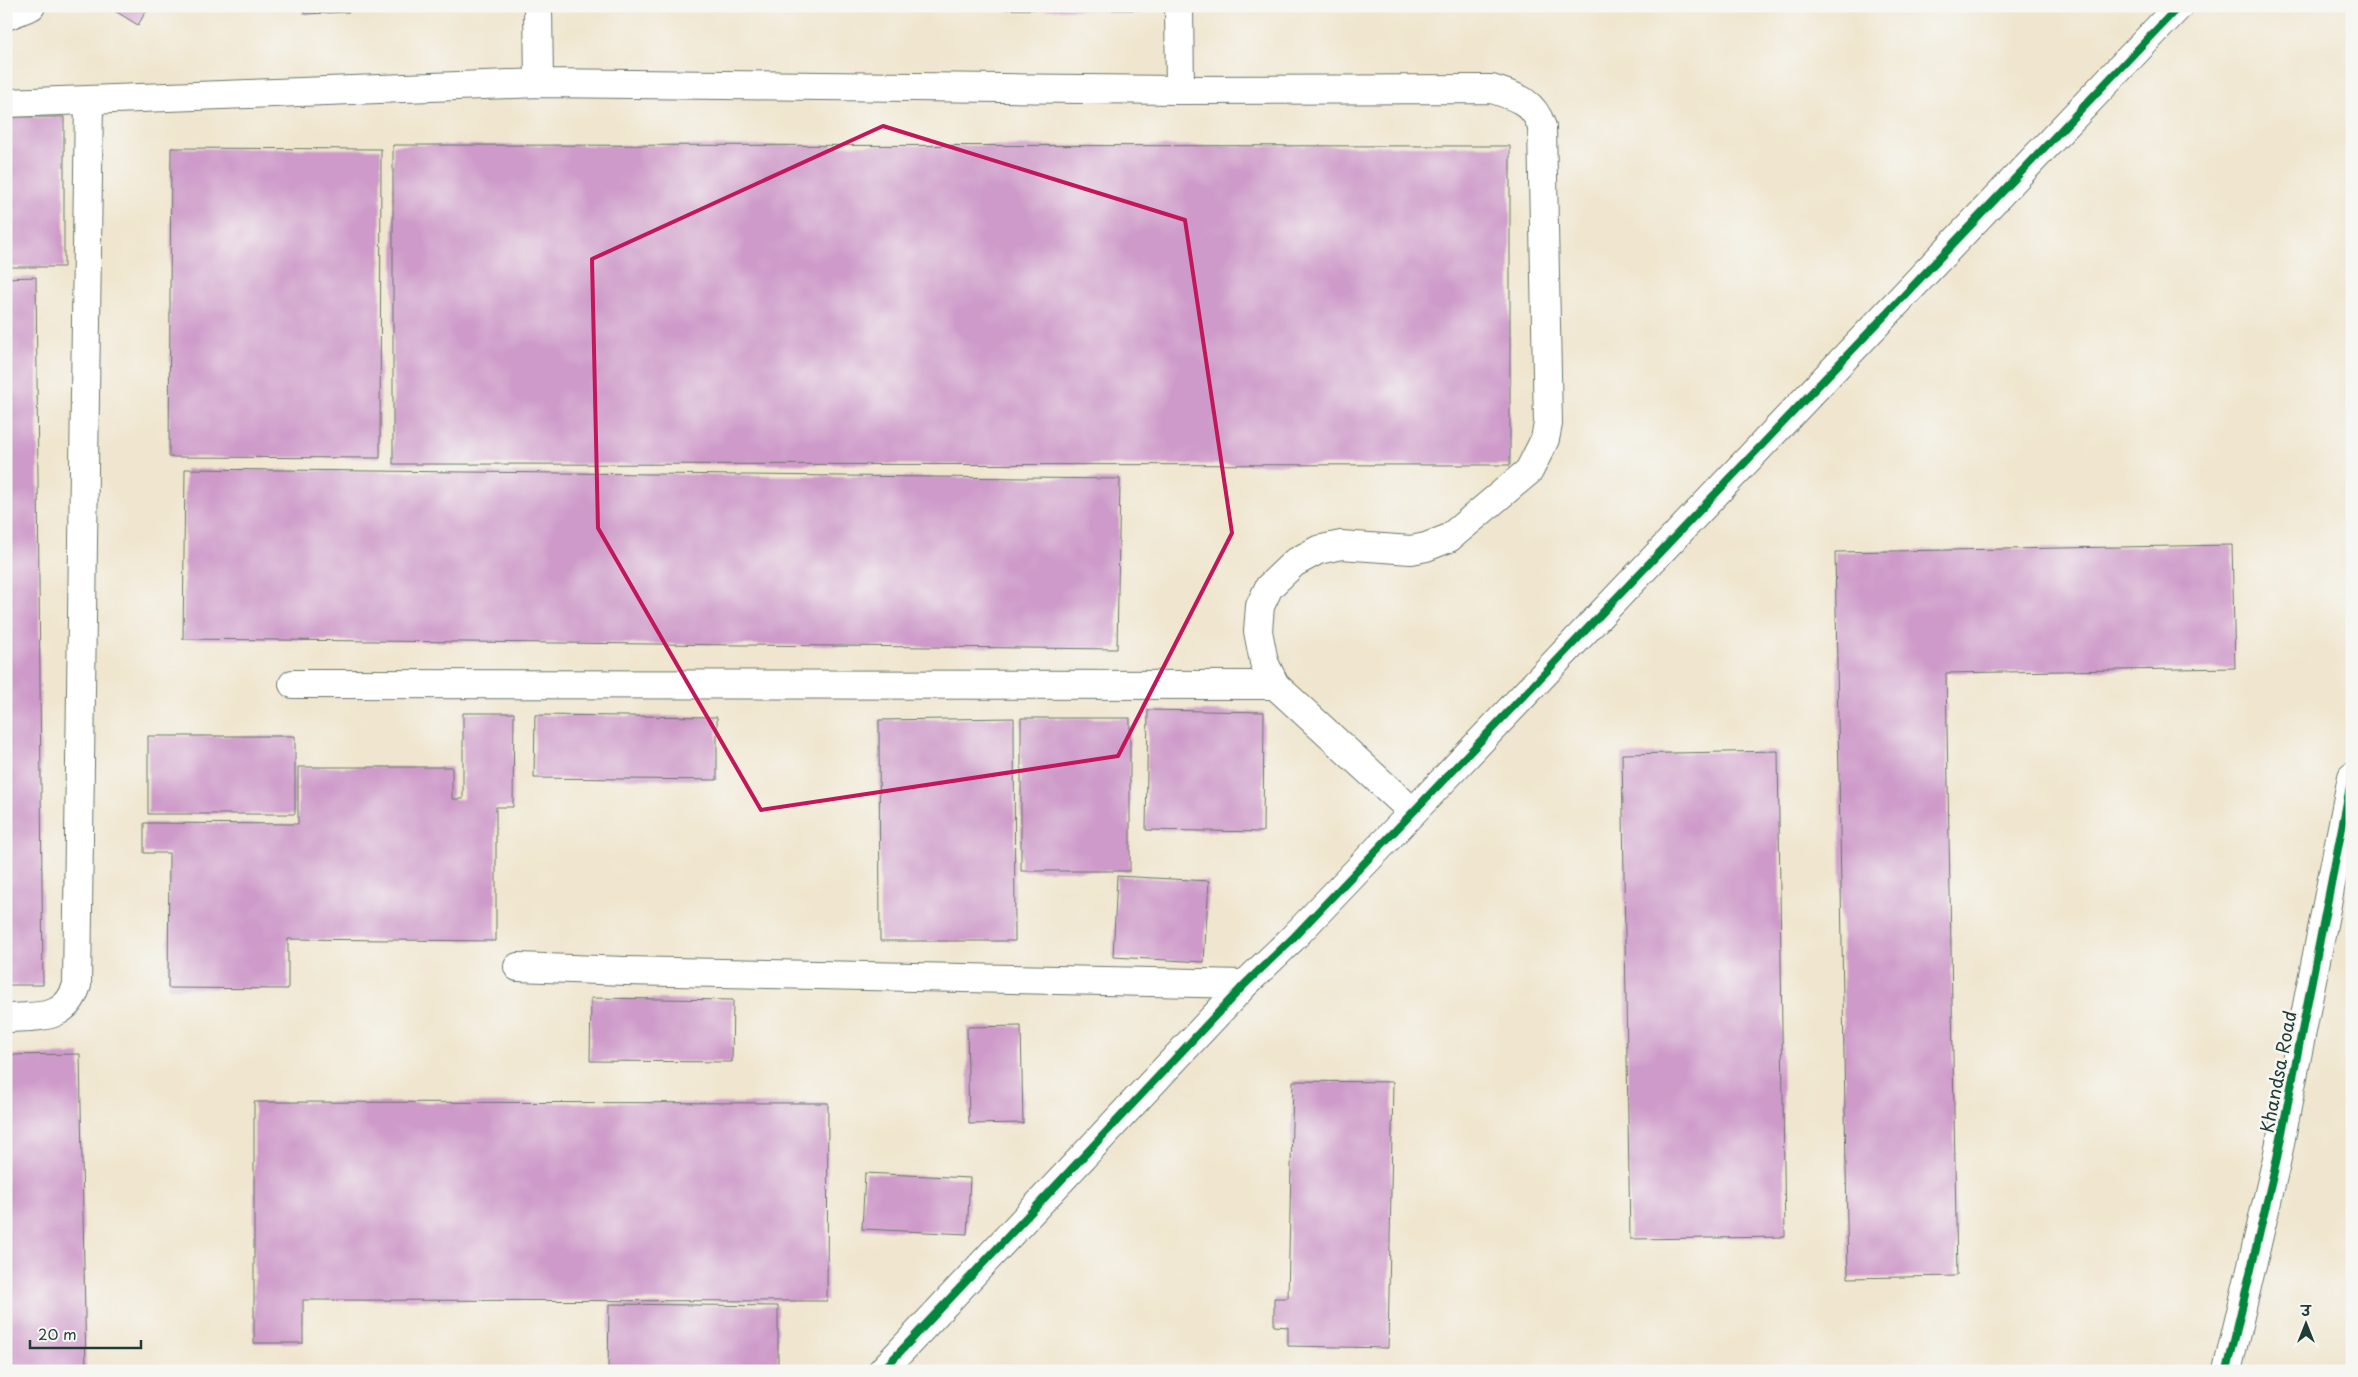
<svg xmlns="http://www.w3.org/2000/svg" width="2358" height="1377" viewBox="0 0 2358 1377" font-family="'Playpen Sans','Playpen Sans Deva',sans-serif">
<rect width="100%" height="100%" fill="#f6f6f2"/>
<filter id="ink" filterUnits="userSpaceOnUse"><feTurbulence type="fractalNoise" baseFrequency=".02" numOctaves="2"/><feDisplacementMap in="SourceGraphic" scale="10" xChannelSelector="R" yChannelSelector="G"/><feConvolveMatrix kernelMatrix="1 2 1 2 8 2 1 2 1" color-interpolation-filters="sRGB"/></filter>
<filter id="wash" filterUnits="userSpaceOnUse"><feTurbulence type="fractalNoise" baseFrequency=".0096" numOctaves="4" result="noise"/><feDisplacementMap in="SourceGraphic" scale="20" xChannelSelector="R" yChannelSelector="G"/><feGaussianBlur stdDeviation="1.12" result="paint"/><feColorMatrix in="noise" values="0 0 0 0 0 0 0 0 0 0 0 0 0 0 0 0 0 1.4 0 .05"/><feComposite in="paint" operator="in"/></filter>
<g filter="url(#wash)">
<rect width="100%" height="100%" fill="#f0e6cf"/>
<g id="blocks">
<path fill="#ce9ac9" d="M107,6h42l-11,19z
M303,6h46v6l-45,2z
M369,6h32v4l-32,2z
M602,6h560v4l-560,-2z
M6,117h58v150h-58z
M393,145l1117,1v319l-1117,-1z
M171,148l210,1 -1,309 -211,-1z
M36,277l7,708h-37v-707z
M185,469l935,10 -3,170 -934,-10z
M2232,545l3,123 -289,5 11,603 -109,2 -13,-726z
M1148,710l116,2 -1,120 -117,-2z
M463,713h51l-1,94h-17v134l-208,-2v50l-120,-1 1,-135h-25v-30l154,1v-57h154v32h11z
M535,715l182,2v63l-183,-2z
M1014,718l1,223h-135l-1,-221z
M1021,718h109v153h-109z
M148,736h147v78h-147z
M1778,751l7,486 -155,2 -8,-485z
M1117,876l92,5 -5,81 -91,-5z
M591,998l142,2 -1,62 -142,-1z
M1021,1026l2,97 -54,1 -2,-97z
M80,1054l6,317h-80v-316z
M1293,1081l100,1 -5,266 -100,-2v-19l-14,-1v-28h14z
M254,1102l574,1 -1,198 -524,-1v43h-49z
M865,1173l105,5 -3,56 -105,-5z
M609,1304l169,2v65h-170z"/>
</g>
</g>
<g filter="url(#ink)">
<use href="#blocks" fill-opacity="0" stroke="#68786a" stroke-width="1"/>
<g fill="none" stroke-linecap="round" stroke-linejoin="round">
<defs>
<path id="minor" d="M538,6l1,77
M1179,6l1,84
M6,16l25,-10
M6,103l533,-20 641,7 312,-1c25,8 41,12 50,38l6,297 -3,15 -16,32 -80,67 -23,9 -15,3 -70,-5 -23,5 -24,13 -25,24 -9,19 -2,25 6,31 11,23 138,127
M293,684l982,1
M518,967l107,4 620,13
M6,1018c32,-2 60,3 71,-33l12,-885
M882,1371l363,-387 47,-45 121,-127 766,-806
M2227,1371l49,-208 76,-386"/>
</defs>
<use href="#minor" stroke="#68786a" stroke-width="30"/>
<use href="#minor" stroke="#fff" stroke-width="28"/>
<defs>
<path id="cycleway" d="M882,1371l363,-387 47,-45 121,-127 766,-806
M2227,1371l49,-208 76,-386"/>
</defs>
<use href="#cycleway" stroke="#f6f6f2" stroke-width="11"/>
<use href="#cycleway" stroke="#00873e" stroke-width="8"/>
</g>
</g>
<path fill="none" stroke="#c2185b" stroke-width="4" stroke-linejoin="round" d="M883,126l302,94 47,313 -114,223 -357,54 -163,-282 -6,-269z"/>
<g text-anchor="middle" stroke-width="5" stroke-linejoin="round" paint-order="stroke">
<g font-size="18" fill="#1f3d34" stroke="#f6f6f2">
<text transform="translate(2279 1072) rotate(-79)" y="6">Khandsa Road</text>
</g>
</g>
<rect width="2358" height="1377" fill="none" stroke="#f6f6f2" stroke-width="25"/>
<g transform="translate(2306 1324)" stroke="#f6f6f2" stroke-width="4" paint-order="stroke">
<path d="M0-4L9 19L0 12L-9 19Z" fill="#1f3d34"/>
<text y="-8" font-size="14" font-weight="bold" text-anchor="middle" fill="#1f3d34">उ</text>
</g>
<path d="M30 1340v8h111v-8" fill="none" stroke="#1f3d34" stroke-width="2.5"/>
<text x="38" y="1340" font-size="15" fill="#1f3d34" stroke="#f6f6f2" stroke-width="4" paint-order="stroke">20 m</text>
</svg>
